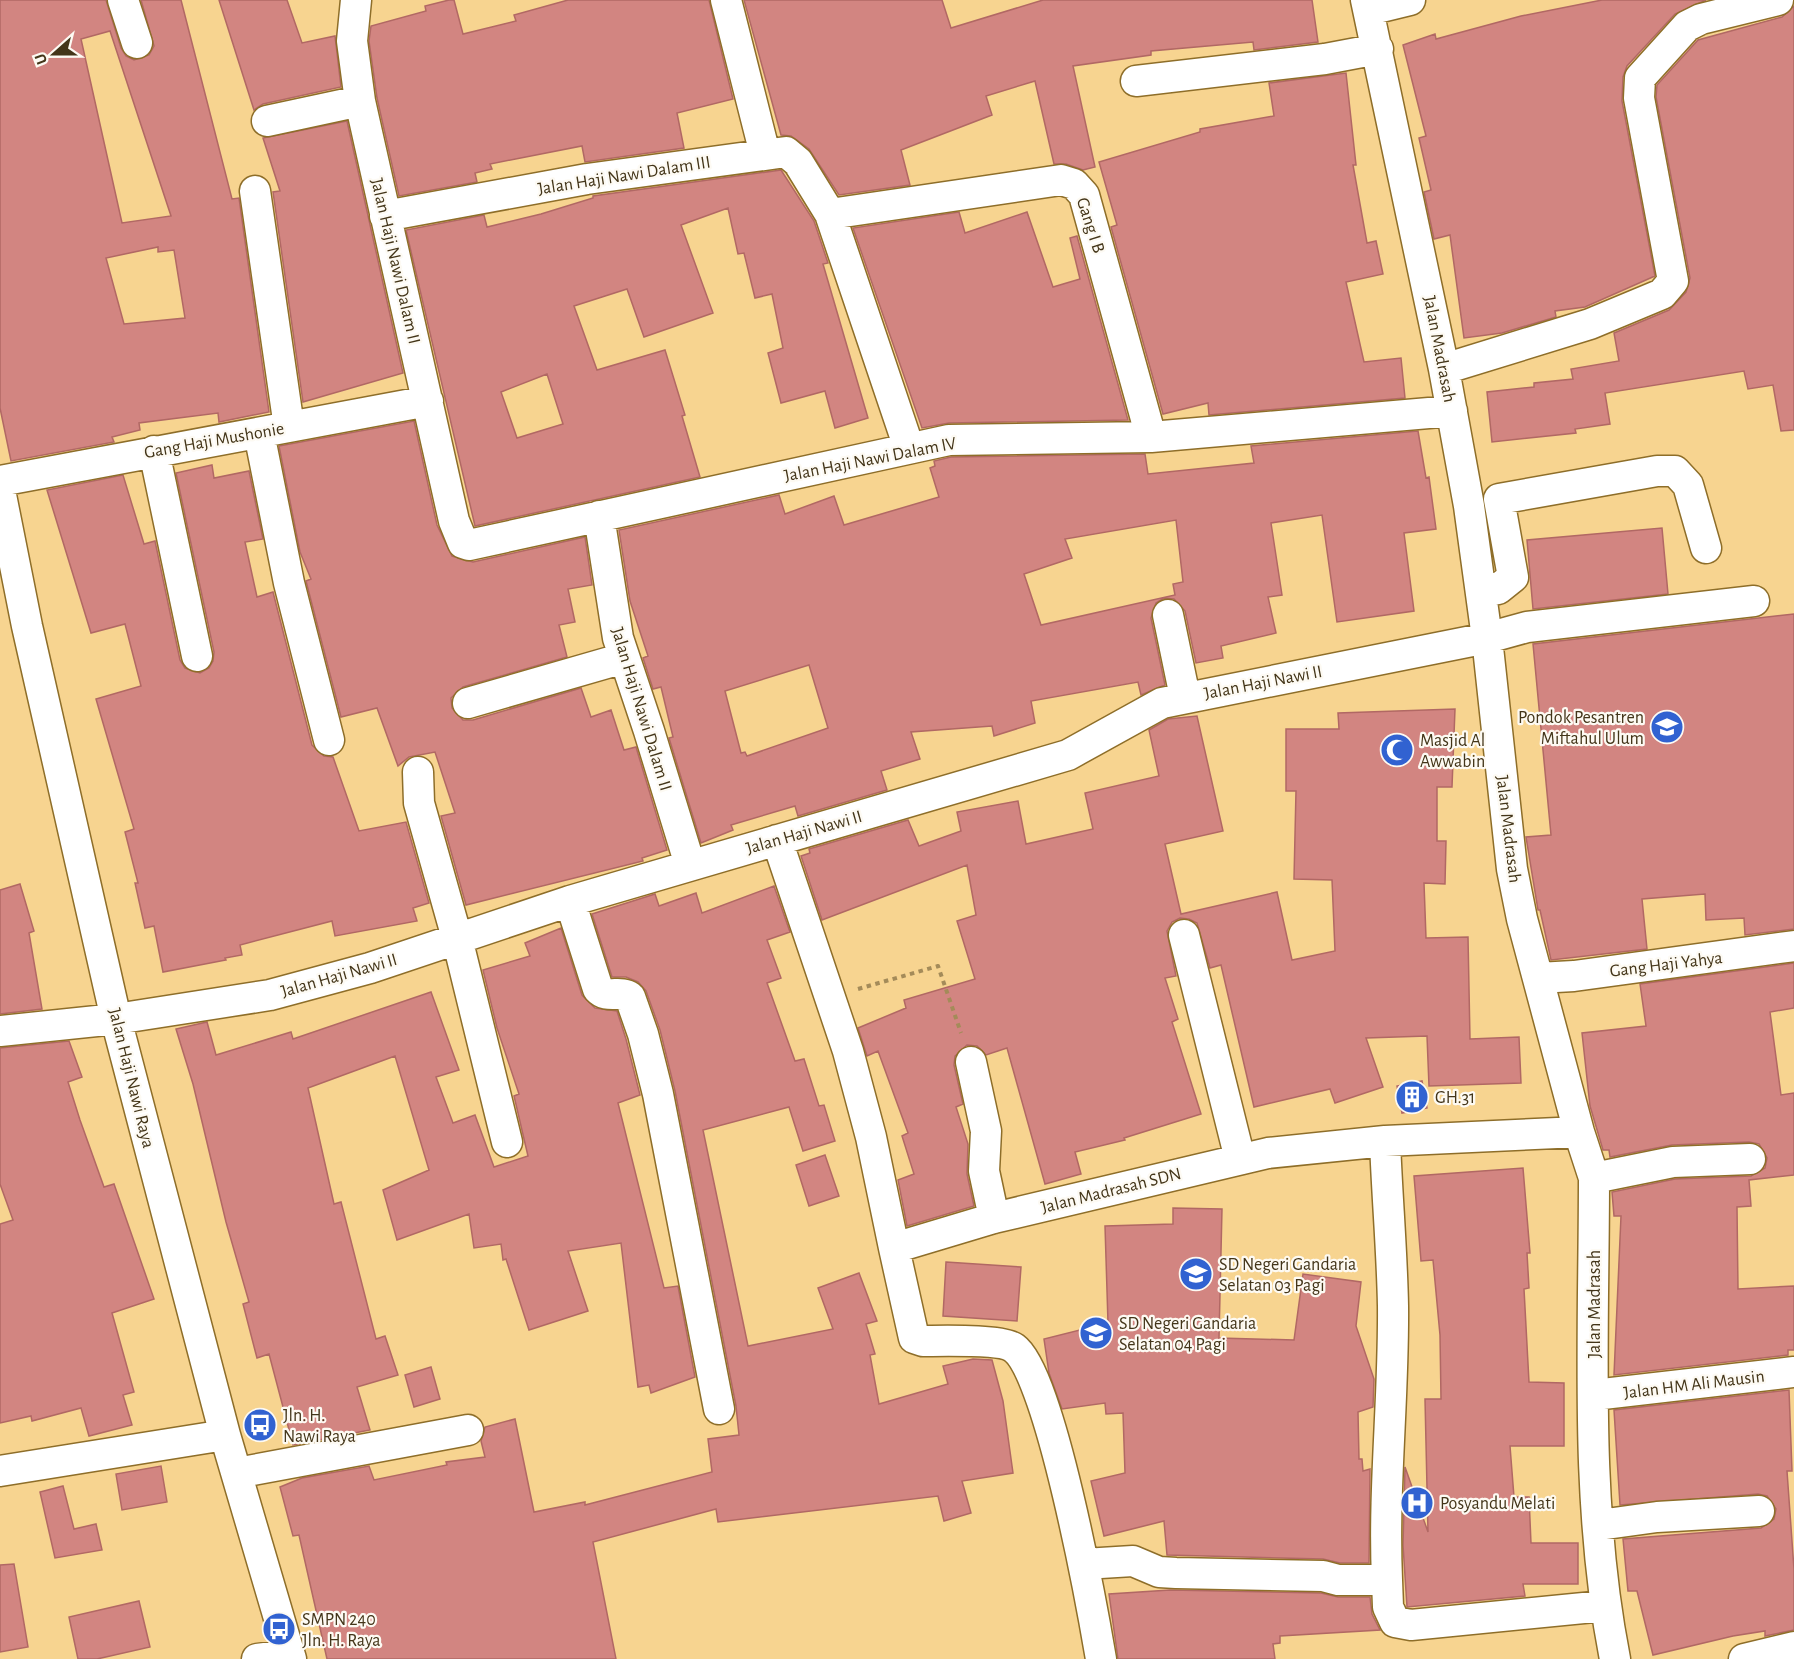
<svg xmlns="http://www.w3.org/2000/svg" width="1794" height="1659" viewBox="0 0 1794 1659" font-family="'Alegreya Sans',sans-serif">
<rect width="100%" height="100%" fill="#f7d490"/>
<path fill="#d28581" stroke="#b16864" stroke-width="1.5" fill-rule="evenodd" d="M0,0h106l15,48 5,8 8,4 15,-5 5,-9 -13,-46h40l51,199 7,-1 30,214 -50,10 -1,-9 -79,10 1,7 -28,7 2,5 -103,19 -11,-53zM110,31l61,185 -49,7 -41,-184zM158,247v5l16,-2 11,68 -61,6 -18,-66z
M219,0h68l15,43 33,-7 6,51 -78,17 -9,6z
M449,0h5l9,34 53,-13 -2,-6 54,-15h141l24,99 -56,14 7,35 -99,14 -3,-16 -92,18 2,5 -17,4 2,9 -78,14 -22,-98 -8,-57 2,-15 55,-15 -1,-5z
M744,0h198l9,28 92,-28h269l6,42 -64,8 -1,-8 -102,9v4l-78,11 22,101 -12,3 -17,-6h-12l-19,-83 -49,15 6,19 -91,35 9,35 -71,10 -30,-46 -18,-13 -10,-1z
M1602,0h104l-31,14 -48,52 -4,11 -1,24 33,175 -70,31 -30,4 1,6 -54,16 -38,5 -14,-103 -16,4 -10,-47 7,-2 -12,-52 7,-2 -23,-91 32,-11 1,5 85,-23z
M1794,6v424l-13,1 -8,-46 -25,4 -4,-18 -139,22 5,31 -35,5 1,4 -84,9 -5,-50 47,-5v-4l39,-4 -2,-10 48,-8 -5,-28 55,-23 17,-18 4,-14 -34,-181 1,-12 41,-45 84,-23z
M1346,73l10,92h-3l14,78 9,-2 7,33 -37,8 18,80 37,-4 4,40 -196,17 -1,-12 -45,11 -52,-187 6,-2 -18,-63 101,-30v-3l74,-13 -5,-33z
M347,121l56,252 -100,29 -30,-210 7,-1 -17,-53z
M781,170l33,51 14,42 -5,1 45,154 -33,10 -10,-37 -44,12 -13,-50 15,-5 -11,-54 -17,4 -11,-45 -6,1 -10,-46 -47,17 32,88 -69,24 -17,-48 -53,17 23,64 68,-20 20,65 -3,1 18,61 -225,49 -69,-296 78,-15 3,12 54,-13 52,-16v-2zM547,374l16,50 -46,14 -16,-46z
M959,212l6,21 62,-21 26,75 27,-8 -10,-41 7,-2 51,184 -179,3 -27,5 -69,-200z
M414,421l23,104 15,31 21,6 112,-25 7,48 -24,4 7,33 -16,3 8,32 -104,30 -12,11 1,10 11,12h10l108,-32 10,29 20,-7 13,40 12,-3 31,103 -25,8 1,3 -177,44 -25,-89 14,-3 -20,-61 -26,5 -11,9 -21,-58 -36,9 -35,-136 5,-2 -11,-27 -21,-106z
M1418,431l8,47 3,-1 7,52 -32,4 10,78 -77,11 -15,-107 -51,8 11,72 -14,2 8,36 -55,13 2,12 -27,5 -11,-52 -11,-12 -10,-1 -8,5 -5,15 14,67 -24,10 -3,-13 -107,19 4,22 -41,13 -2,-10 -81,6 9,27 -39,12 6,19 -89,26 -3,-10 -64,19 2,5 -32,13 -32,-105 4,-1 -12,-50 -8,2 -10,-31 5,-2 -18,-55 -11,-71 160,-35 6,19 49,-18 10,29 95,-28 -9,-29 5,-2 -1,-5 17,-4 194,-3 3,20 106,-11 -3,-17zM1176,520l7,62 -10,2 2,11 -134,30 -17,-51 48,-16 -7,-19zM809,665l19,63 -81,28 -2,-4 -4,1 -16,-62z
M212,465l2,13 35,-7 14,68 -18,3 12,55 16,-5 39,153 12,11 9,1 26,74 47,-9 23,81 -16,5 4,13 -82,15 -3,-15 -92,24 2,10 -17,3 1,2 -63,12 -9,-46 -9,2 -10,-45h3l-13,-51 9,-3 -38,-130 45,-13 -16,-62 -34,9 -44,-143 76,-15 21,69 11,-3 25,119 5,8 15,5 9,-5 4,-7 1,-9 -38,-179z
M1662,528l6,66 -135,15 -6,-69z
M1794,614v315l-49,6 -1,-17 -38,2 -1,-26 -63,5 5,50 -96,11 -11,-50h-2l-12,-73 25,-2 -18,-191z
M1455,709l-3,78h-15v54h9l-1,43 -21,-1 2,55 42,-1 2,102 49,-2 2,46 -92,3 -2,-50 -61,2 17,49 -48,16 -5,-14 -76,18 -33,-142 -11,3 -13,-45 -8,-4 -9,-1 -8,4 -5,9 9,45 -11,2 13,41 -6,3 29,92 -77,24 1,2 -50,12 6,22 -36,10 -38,-136 -21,7 -9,-9 -10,-1 -12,11 -1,9 9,39 -7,3 12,37 -1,30 7,32 -67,20 -9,-46 16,-6 -12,-38 6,-3 -30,-82 -11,5 -9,-28 48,-20 -2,-8 71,-21 -18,-58 19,-6 -9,-50 -145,55 -21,-64 9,-3 -1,-4 99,-29 11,26 42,-15 -4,-19 61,-11 8,43 67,-15 -8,-36 74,-17 -10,-46 19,-11 29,-3 26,115 -58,13 16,70 96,-22 15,68 43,-9 -3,-71 -38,-1 2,-88h-10v-62h53l-1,-16z
M20,884l14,47 -5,2 13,76 -42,5v-124z
M774,886l16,46 -23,8 14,38 -14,5 28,78 9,-2 15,47 5,-1 11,36 -32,10 -14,-44 -86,23 45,216 85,-17 -15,-41 41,-15 18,48 -11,3 9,30 -5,1 9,49 69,-20 -5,-18 30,-7 19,1 11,41 10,72 -51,8 9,32 -27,8 -6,-25 -220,26 -2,-13 -123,33 23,117h-289l-28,-124 -6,1 -13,-49 22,-9 67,-12 5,14 73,-15 -1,-3 39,-5 -4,-16 4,-14 30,-8 19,93 51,-10v3l127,-33 -4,-33 31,-4 -3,-29 -61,-315 -15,-61 -14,-39 -8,-9 -12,-5h-14l-20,-63 63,-20 4,12 37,-13 6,20z
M561,928l21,67 13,13 22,3 9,28 14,56 -22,8 46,185 14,-2 17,91 -44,16 -2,-8 -11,2 -17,-144 -53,8 20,60 -59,19 -23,-71 -3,1 -2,-16 -27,4 -5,-34 -72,26 -14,-50 46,-20 -34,-114 -87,32 26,116 7,-2 35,137 9,-3 13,39 -41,12 13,43 -77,15 -24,-91 -12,4 -14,-54 6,-2 -23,-80 -33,-138 -17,-55 31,-7 9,33 75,-23 2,7 138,-47 28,78 -23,7 17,46 22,-8 19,52 34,-11 -14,-60 5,-2 -22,-66 -14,-58 47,-14 -5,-13z
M1794,963v45l-24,4 11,83 13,-2v82l-45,5 2,26 -14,1 1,82 56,-3v64h-6v5l-174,20 7,-159h-7l-2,-24 63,-13 76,-3 14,-8 2,-10 -8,-14 -10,-2 -77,3 -62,12 -1,-7h-6l-13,-44 -8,-73 64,-7 -6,-42z
M69,1041l13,36 -14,5 12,38 24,67 10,-3 40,115 -42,14 22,79 -11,3 9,30 -43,11 -8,-28 -49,13 -1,-5 -31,7v-199l13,-4 -13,-36v-136z
M1422,1081l5,27 -25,5 -5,-27z
M825,1155l14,41 -30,10 -13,-41z
M1523,1168l7,85h-3l2,35 -5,1 5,93 35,1v63h-54l4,51h15l2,46h47v41h-55l2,12 -118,11 -4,-62 2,-78 23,65 -3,-133h16l-1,-64 -7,-75 -12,1 -7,-85z
M1173,1208l49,1 -3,129 75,2 9,-66 58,8 -5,44 18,53 -1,28 -15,5 1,47h3l1,12 7,-2 -1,94h-29l-17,-4 -156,-4 -3,-34 -60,15 -13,-55 34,-8 -2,-60 -17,1 -1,-11 -43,6 -13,-36 -5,-34 64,-16 -3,-97 68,-2z
M946,1262l75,5 -4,54 -74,-5z
M431,1367l9,32 -26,8 -9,-32z
M1789,1390l3,81h-5l7,98v61l-29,6v-5l-32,5 -80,19 -16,-64h-9l-5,-52 138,-11 13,-9 2,-10 -9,-13 -9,-2 -138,11 -6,-95z
M161,1466l6,36 -45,8 -6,-36z
M63,1486l11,43 22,-5 6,26 -47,8 -15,-66z
M14,1564l14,83 -28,5v-87z
M1170,1590l151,3 17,4h32l2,17 8,16 -100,6v7l-7,1 2,15h-157l-9,-65z
M139,1601l11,46 -53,12h-19l-9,-42z"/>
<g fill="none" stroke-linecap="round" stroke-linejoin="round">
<defs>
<path id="minor" d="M123,0l14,43
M356,0l-4,41 8,60 94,420 9,22 6,2 480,-105 202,-3 301,-26
M726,0l39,154
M1366,0l78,369 25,137 18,132 25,231 10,50 57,213 15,46c0,159 -10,324 21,481
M1369,10l41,-10
M1136,81l189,-22 53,-10
M267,121l93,-20
M255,191l34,236
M830,214l231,-34 13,4 10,11 67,242
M385,216l202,-37 199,-27 12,10 32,52 79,234
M1444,369l146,-45 72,-30 11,-13 -34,-183 1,-20 47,-52 14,-7 77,-19
M259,433l30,150 40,157
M154,451l43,205
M0,481l428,-80
M0,490l27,136 89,393 109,416 66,224
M599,516l19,122 31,93 41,134
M1481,591l17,-2 15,-12 -14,-78 158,-28h18l13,14 18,63
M1168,615l17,82
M468,703l156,-45
M418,772l1,31 38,135 50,204
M777,840l71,211 23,86 23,111 100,-30 274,-65 117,-12 194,-9
M570,901l28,88c9,10 22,1 32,8l13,37 15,60 61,315
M1184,935l56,224
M1538,978l36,-2 220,-30
M0,1031l116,-12 154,-24 100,-27 200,-67 498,-146 94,-52 325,-65 40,-11 227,-26
M971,1062l15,69 -2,40 10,47
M1594,1178l79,-16 77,-3
M894,1248l20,90 9,3c18,0 79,-2 91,7 36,26 78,258 87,311
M1594,1395l200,-23
M0,1471l225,-36
M237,1473l231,-43
M1599,1525l58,-8 102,-6
M1084,1564l49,-3 26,11 17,1 147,3 15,4h49c-4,-92 7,-183 6,-274 -1,-55 -6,-110 -8,-165
M1387,1580l1,27 7,15 16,3 193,-19
M257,1659l32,-4
M1744,1659l50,-12"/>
</defs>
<use href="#minor" stroke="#8e6e29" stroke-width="33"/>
<path stroke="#a48b59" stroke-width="4" stroke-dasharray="4.5 4.5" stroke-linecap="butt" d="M858,989l80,-23 23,67"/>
<use href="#minor" stroke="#fff" stroke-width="30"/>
</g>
<defs>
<symbol id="school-disc" viewBox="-11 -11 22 22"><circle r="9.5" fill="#3162d1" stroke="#fdfaf3"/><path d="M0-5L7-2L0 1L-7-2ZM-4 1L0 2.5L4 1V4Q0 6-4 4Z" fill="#fff"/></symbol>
<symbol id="mosque-disc" viewBox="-11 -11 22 22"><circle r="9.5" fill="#3162d1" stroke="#fdfaf3"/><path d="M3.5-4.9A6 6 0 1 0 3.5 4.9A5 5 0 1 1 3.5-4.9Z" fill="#fff"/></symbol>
<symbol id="building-disc" viewBox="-11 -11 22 22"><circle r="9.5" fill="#3162d1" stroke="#fdfaf3"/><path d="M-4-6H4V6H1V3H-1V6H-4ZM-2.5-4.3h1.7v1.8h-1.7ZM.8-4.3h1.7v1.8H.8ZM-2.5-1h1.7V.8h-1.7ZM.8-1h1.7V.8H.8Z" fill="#fff"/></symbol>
<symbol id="bus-disc" viewBox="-11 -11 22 22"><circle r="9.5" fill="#3162d1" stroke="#fdfaf3"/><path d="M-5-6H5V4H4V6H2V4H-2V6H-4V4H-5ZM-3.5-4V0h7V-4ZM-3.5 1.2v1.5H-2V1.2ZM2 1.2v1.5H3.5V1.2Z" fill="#fff"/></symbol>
<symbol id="hospital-disc" viewBox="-11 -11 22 22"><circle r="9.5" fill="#3162d1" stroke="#fdfaf3"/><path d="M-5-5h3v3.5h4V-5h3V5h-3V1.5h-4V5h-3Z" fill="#fff"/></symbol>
</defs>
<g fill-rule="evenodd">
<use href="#school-disc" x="1648" y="708" width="38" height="38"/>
<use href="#mosque-disc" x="1378" y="731" width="38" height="38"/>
<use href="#building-disc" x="1393" y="1078" width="38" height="38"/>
<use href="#school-disc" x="1177" y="1255" width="38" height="38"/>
<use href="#school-disc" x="1077" y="1314" width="38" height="38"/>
<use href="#bus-disc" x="241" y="1406" width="38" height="38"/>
<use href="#hospital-disc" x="1398" y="1484" width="38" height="38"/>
<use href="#bus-disc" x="260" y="1610" width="38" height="38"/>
</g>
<g text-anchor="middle" stroke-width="4.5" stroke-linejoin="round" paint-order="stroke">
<g font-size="18" fill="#433519" stroke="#fdfaf3">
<text transform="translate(624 175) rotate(-9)" y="6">Jalan Haji Nawi Dalam III</text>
<text transform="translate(1091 225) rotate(72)" y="6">Gang I B</text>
<text transform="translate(396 261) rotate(77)" y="6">Jalan Haji Nawi Dalam II</text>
<text transform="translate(1440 349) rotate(79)" y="6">Jalan Madrasah</text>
<text transform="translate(214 440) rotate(-10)" y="6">Gang Haji Mushonie</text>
<text transform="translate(870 459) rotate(-11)" y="6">Jalan Haji Nawi Dalam IV</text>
<text transform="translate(1263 682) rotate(-11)" y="6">Jalan Haji Nawi II</text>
<text transform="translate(642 709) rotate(73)" y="6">Jalan Haji Nawi Dalam II</text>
<text transform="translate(1509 829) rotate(83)" y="6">Jalan Madrasah</text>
<text transform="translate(804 832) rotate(-16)" y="6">Jalan Haji Nawi II</text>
<text transform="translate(1666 964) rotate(-7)" y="6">Gang Haji Yahya</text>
<text transform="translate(339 975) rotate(-16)" y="6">Jalan Haji Nawi II</text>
<text transform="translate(132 1078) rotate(76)" y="6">Jalan Haji Nawi Raya</text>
<text transform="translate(1111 1190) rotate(-14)" y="6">Jalan Madrasah SDN</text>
<text transform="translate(1594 1304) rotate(-90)" y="6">Jalan Madrasah</text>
<text transform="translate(1694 1384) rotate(-7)" y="6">Jalan HM Ali Mausin</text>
</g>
<g font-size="18" fill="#433519" stroke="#fdfaf3" text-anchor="start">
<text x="1644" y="723" text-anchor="end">Pondok Pesantren<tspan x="1644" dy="21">Miftahul Ulum</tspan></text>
<text x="1420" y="746">Masjid Al<tspan x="1420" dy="21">Awwabin</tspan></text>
<text x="1435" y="1103">GH.31</text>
<text x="1219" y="1270">SD Negeri Gandaria<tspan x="1219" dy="21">Selatan 03 Pagi</tspan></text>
<text x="1119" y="1329">SD Negeri Gandaria<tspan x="1119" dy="21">Selatan 04 Pagi</tspan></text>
<text x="283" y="1421">Jln. H.<tspan x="283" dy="21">Nawi Raya</tspan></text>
<text x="1440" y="1509">Posyandu Melati</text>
<text x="302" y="1625">SMPN 240<tspan x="302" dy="21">Jln. H. Raya</tspan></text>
</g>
</g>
<g transform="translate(54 54) rotate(249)" stroke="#fdfaf3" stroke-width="4.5" paint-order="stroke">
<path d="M0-4.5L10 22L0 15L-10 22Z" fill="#433519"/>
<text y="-9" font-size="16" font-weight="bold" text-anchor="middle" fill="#433519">U</text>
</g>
</svg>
